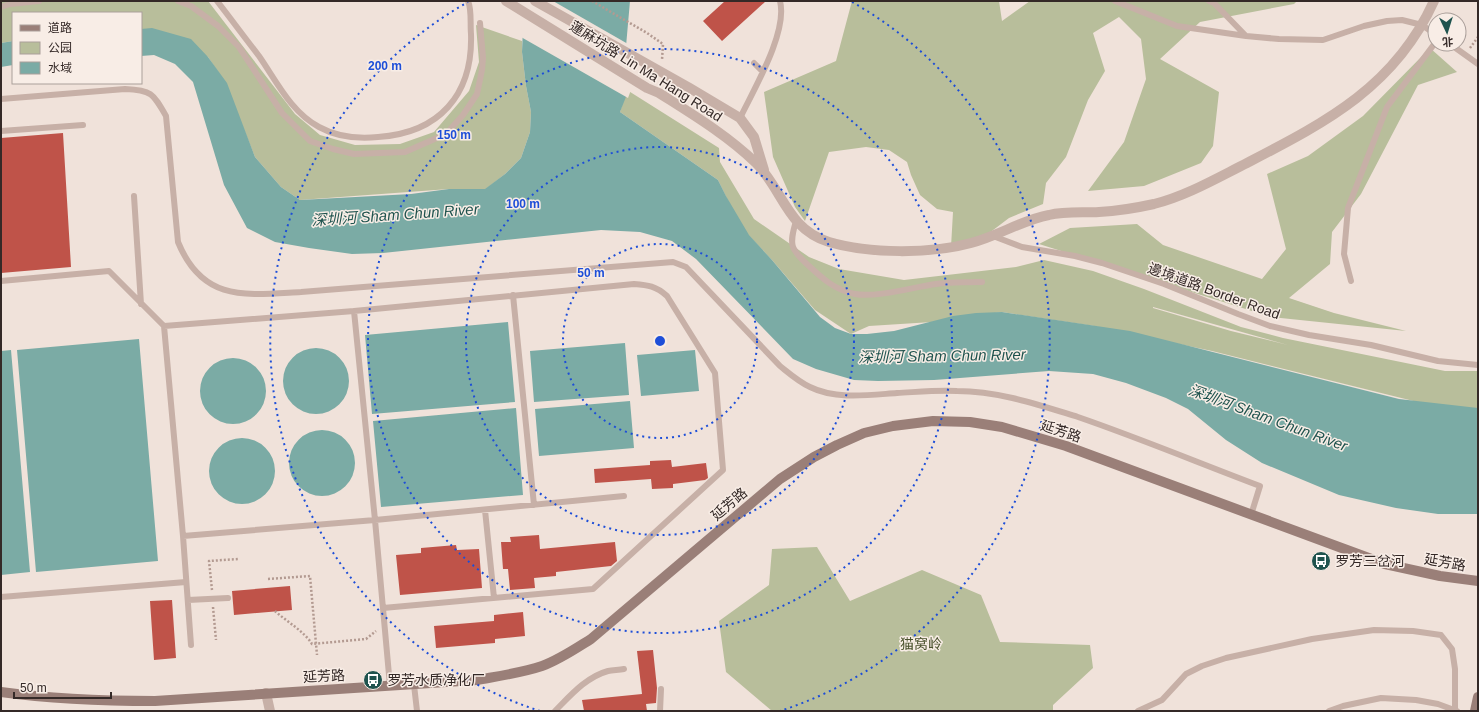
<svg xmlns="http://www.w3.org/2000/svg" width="1479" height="712" viewBox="0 0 1479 712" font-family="Arial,'Noto Sans SC',sans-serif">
<rect width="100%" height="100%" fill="#f0e2da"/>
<path fill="#b8be9b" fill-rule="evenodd" d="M1,1h207l87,113 25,21 35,10 45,-1 34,-12 35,-41 10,-29 -3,-37 46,16v11l4,34 5,26 -1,20 -9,26 -16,16 -19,15h-37l-149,11 -19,-13 -26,-30 -30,-75 -17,-25 -67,-28v-16h-128v28l-12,2z
M852,1h147l3,20 28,-20h267l-3,3 -94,18 -40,37 59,33 -6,54 -12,17 -57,23 -56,5 36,-49 22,-63 -5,-40 -22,-22 -26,16 12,38 -17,29 -22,57 -20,26 -3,21 -34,14 -29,22 -29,7 2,-35 -16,-3 -17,-14 -9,-20 -4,-13 -18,-12 -23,-3 -37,5 -24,69 -10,-14 -22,-50 -9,-65 72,-31z
M1430,48l27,24 -39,13 -57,109 -29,38 -2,32 -41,34 45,15 72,18 -135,-14 -232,-73 31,-16 67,-4 26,21 99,34 24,-30 -19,-75 41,-18 55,-40z
M627,90l92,58 1,14 34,57 55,38 30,12 65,11 112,-13 28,-7 49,11 51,18 97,38 42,11 162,33h33v42l-12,1 -254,-63 -118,-25 -92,-14 -70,10 -63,4 -18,8 -36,-24 -43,-50 -31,-33 -23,-47 -98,-68zM1153,308v-1l135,38 -57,-14z
M817,547l33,54 72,-31 59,25 19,47 90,3 3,23 -40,37v6h-281l-46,-39 -7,-51 50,-36 3,-36z"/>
<path fill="#7baba5" d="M524,1h106l-6,68 9,10 -13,33 98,68 8,16 23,39 23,25 48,57 15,11 16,6h16l27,-3 59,-15 23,-3 26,-1 128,19 269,68 79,9v106h-40l-42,-6 -57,-13 -77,-32 -36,-23 -38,-31 -22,-11 -40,-15 -33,-9 -44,-3 -115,9 -56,1 -24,-1 -38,-11 -23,-10 -97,-100 -24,-18 -32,-9 -39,-2 -218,23 -31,1 -43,-6 -34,-6 -28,-14 -23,-43 -31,-103 -18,-18 -21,-9 -13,1v-27l11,-1 39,11 17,18 19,26 28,74 26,30 19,13 111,-6 38,-5h36l20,-15 16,-16 9,-26 1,-20 -5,-26 -4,-34z
M13,41v24l-12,2v-24z
M508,322l7,80 -143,12 -7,-79z
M139,339l19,222 -122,11 -19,-222z
M625,343l4,52 -95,7 -4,-51z
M283 381a33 33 0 1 1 66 0a33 33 0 1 1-66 0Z
M11,350l19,222 -29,3v-224z
M695,350l4,41 -58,5 -4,-41z
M200 391a33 33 0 1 1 66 0a33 33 0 1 1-66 0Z
M630,401l4,47 -95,8 -4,-47z
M516,408l7,87 -142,12 -8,-86z
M289 463a33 33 0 1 1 66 0a33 33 0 1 1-66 0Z
M209 471a33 33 0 1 1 66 0a33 33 0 1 1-66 0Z"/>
<path fill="#f0e2da" d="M522,1h31l75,43 -2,24 9,11 -7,19 -107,-61z"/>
<path fill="#bf5349" d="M725,1h41l-44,40 -19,-20z
M63,133l8,134 -70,6v-135z
M671,460l1,7 34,-4 2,15 -3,2 -32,4v4l-21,1 -1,-10 -56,4 -1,-14 56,-4v-4z
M539,535l1,14 75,-7 2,19 -6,5 -55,6v4l-22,2 1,10 -25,2 -2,-21h-5l-2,-27h10l-1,-5z
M456,545l1,5 22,-1 3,39 -82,7 -4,-40 25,-2v-5z
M290,586l2,24 -58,5 -2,-24z
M172,600l4,58 -22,2 -4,-59z
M523,612l2,24 -30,3v4l-59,5 -2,-22 60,-5v-6z
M653,650l4,38 -1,15 -10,1 1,7h-63l-2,-11 60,-6 -5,-43z"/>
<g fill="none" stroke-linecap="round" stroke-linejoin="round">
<path stroke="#b39a91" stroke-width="2.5" stroke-dasharray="2 2" stroke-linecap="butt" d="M592,1l55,32 16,11 -1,16
M1470,48l8,-11
M268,579l42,-3 7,79
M212,590l-3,-29 29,-2
M213,607l3,33
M275,611c12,11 29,20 37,33l54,-5 10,-8"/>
<path stroke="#c7b0a7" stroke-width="6" d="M178,1l13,5 27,20 21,21 43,66 28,28 23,8 21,5 51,-2 41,-18 17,-19 14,-21 5,-24 1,-12 -3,-35
M217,1c14,18 28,37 42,55 18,26 32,56 60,71 18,10 38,12 59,10 61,-4 95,-42 93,-103 -1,-10 1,-24 -3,-33
M1115,1l62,25 69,10
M1209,1l5,2 32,33 33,3 44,1 41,-14 23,-5 15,-1 20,5 13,9
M1,7l9,-3 29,-3
M1450,44l28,20
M754,63l8,8
M1,99l124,-10c26,1 28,4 41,27l12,126c25,61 69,53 123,50l372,-30 13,5 94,99c10,8 19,16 30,21 26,13 59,8 87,6 20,-1 40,-3 60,-2 42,0 82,14 121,26 61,21 121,46 182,69l-9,29
M740,118c14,-29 48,-86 40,-117
M1,131l82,-6
M134,196l7,108
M796,221c-7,24 -6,28 13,45 14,13 26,24 46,28 21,4 59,-7 81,-10 15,-2 31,-2 46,-2
M993,236l29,11 53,9 27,7 62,21 74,30 32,12 39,9 62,10 67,16 40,4
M1,281l108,-10 55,55 19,210 8,109
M1351,281l-7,-27 4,-46 39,-101 48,-64
M513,295l21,210
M354,311l21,209 15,166
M164,326l190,-15 280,-27c14,1 22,2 33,12l48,77 8,97 -130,119 -210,19
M485,510l9,88
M183,536l192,-16 249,-24
M1,597l185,-15
M188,600l40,-2
M414,685l3,26
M555,711c15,-15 31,-34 53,-40 5,-1 11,-1 16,-2
M660,711l1,-22
M1138,711l24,-11 24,-26 16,-8 24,-8 86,-19 62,-9 39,1 28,4 11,14 3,20v41
M1329,711l14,-5 38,-8 35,2 22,4 19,7"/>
<path stroke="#c7b0a7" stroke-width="10" d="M506,1l141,87 12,5c33,21 68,42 97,70 27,27 31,66 73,79 40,12 102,12 142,1 27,-7 51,-23 78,-28 16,-4 34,-2 50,-3 18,-1 37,-4 55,-8 32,-8 63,-26 93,-41 79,-41 148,-76 187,-162
M535,1l153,86 52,31 14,19 10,33
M266,693l4,18"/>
<path stroke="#9a7f78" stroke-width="10" d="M1,692c51,7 103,9 154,9l322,-21c22,-4 44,-7 65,-14 17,-6 33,-17 49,-27l189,-160 34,-22 23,-12 27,-12 29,-7 40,-5 37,1 32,5 64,19 319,118 55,12 38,5
M1475,711l3,-14"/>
</g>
<g fill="none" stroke="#1d4ed8" stroke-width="2" stroke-dasharray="2 4">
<circle cx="660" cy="341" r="97"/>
<circle cx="660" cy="341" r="194"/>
<circle cx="660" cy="341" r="292"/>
<path d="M540 711A389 389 0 0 1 468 2M852 2A389 389 0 0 1 780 711"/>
</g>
<defs>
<symbol id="bus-disc" viewBox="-11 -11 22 22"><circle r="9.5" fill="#1f534e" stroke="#f8ede6"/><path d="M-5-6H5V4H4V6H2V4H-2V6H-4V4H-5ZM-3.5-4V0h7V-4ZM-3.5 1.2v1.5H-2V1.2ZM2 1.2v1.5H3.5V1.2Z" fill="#fff"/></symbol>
</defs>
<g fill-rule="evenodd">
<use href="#bus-disc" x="1310" y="550" width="22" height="22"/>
<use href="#bus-disc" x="362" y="669" width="22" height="22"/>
</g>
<g text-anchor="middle" stroke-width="3" stroke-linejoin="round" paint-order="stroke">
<g font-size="14" fill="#342927" stroke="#f8ede6">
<text transform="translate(646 71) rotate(32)" y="5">蓮麻坑路 Lin Ma Hang Road</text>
<text transform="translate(1214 291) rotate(20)" y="5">邊境道路 Border Road</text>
<text transform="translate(1061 431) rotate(18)" y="5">延芳路</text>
<text transform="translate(729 504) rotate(-40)" y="5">延芳路</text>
<text transform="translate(1445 562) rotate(10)" y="5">延芳路</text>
<text transform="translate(324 676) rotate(-3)" y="5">延芳路</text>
</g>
<g font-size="14" fill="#342927" stroke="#f8ede6" text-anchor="start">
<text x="1335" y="566">罗芳三岔河</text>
<text x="387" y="685">罗芳水质净化厂</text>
</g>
<g font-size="14" fill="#49512c" stroke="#f8ede6">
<text x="921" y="649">猫窝岭</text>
</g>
<g font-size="15" font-style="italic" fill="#1f534e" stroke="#f8ede6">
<text transform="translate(395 215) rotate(-4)" y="5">深圳河 Sham Chun River</text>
<text transform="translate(942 356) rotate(-1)" y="5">深圳河 Sham Chun River</text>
<text transform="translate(1268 418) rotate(20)" y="5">深圳河 Sham Chun River</text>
</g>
</g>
<circle cx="660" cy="341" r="6" fill="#1d4ed8" stroke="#f8ede6" stroke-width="2"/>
<g font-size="12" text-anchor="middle" font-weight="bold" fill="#1d4ed8" stroke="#f8ede6" stroke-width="3" stroke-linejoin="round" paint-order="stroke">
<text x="385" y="70">200 m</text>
<text x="454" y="139">150 m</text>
<text x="523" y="208">100 m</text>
<text x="591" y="277">50 m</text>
</g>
<rect width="1479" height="712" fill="none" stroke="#342927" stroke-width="4"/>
<rect x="12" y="12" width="130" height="72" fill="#f8ede6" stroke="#aa9f9a"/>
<rect x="20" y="25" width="20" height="6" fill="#9a7f78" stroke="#aa9f9a"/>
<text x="48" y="32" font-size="12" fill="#342927">道路</text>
<rect x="20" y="42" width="20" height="12" fill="#b8be9b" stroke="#aa9f9a"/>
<text x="48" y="52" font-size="12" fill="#342927">公园</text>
<rect x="20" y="62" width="20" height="12" fill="#7baba5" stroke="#aa9f9a"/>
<text x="48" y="72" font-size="12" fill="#342927">水域</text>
<g transform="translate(1447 32) rotate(176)"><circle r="19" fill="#f8ede6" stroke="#aa9f9a"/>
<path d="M0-3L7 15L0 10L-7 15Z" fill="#1f534e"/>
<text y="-6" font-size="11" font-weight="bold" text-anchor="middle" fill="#342927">北</text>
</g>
<path d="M14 692v6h97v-6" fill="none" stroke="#342927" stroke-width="2"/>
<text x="20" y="692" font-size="12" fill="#342927" stroke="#f8ede6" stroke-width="3" paint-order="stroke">50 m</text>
</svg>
